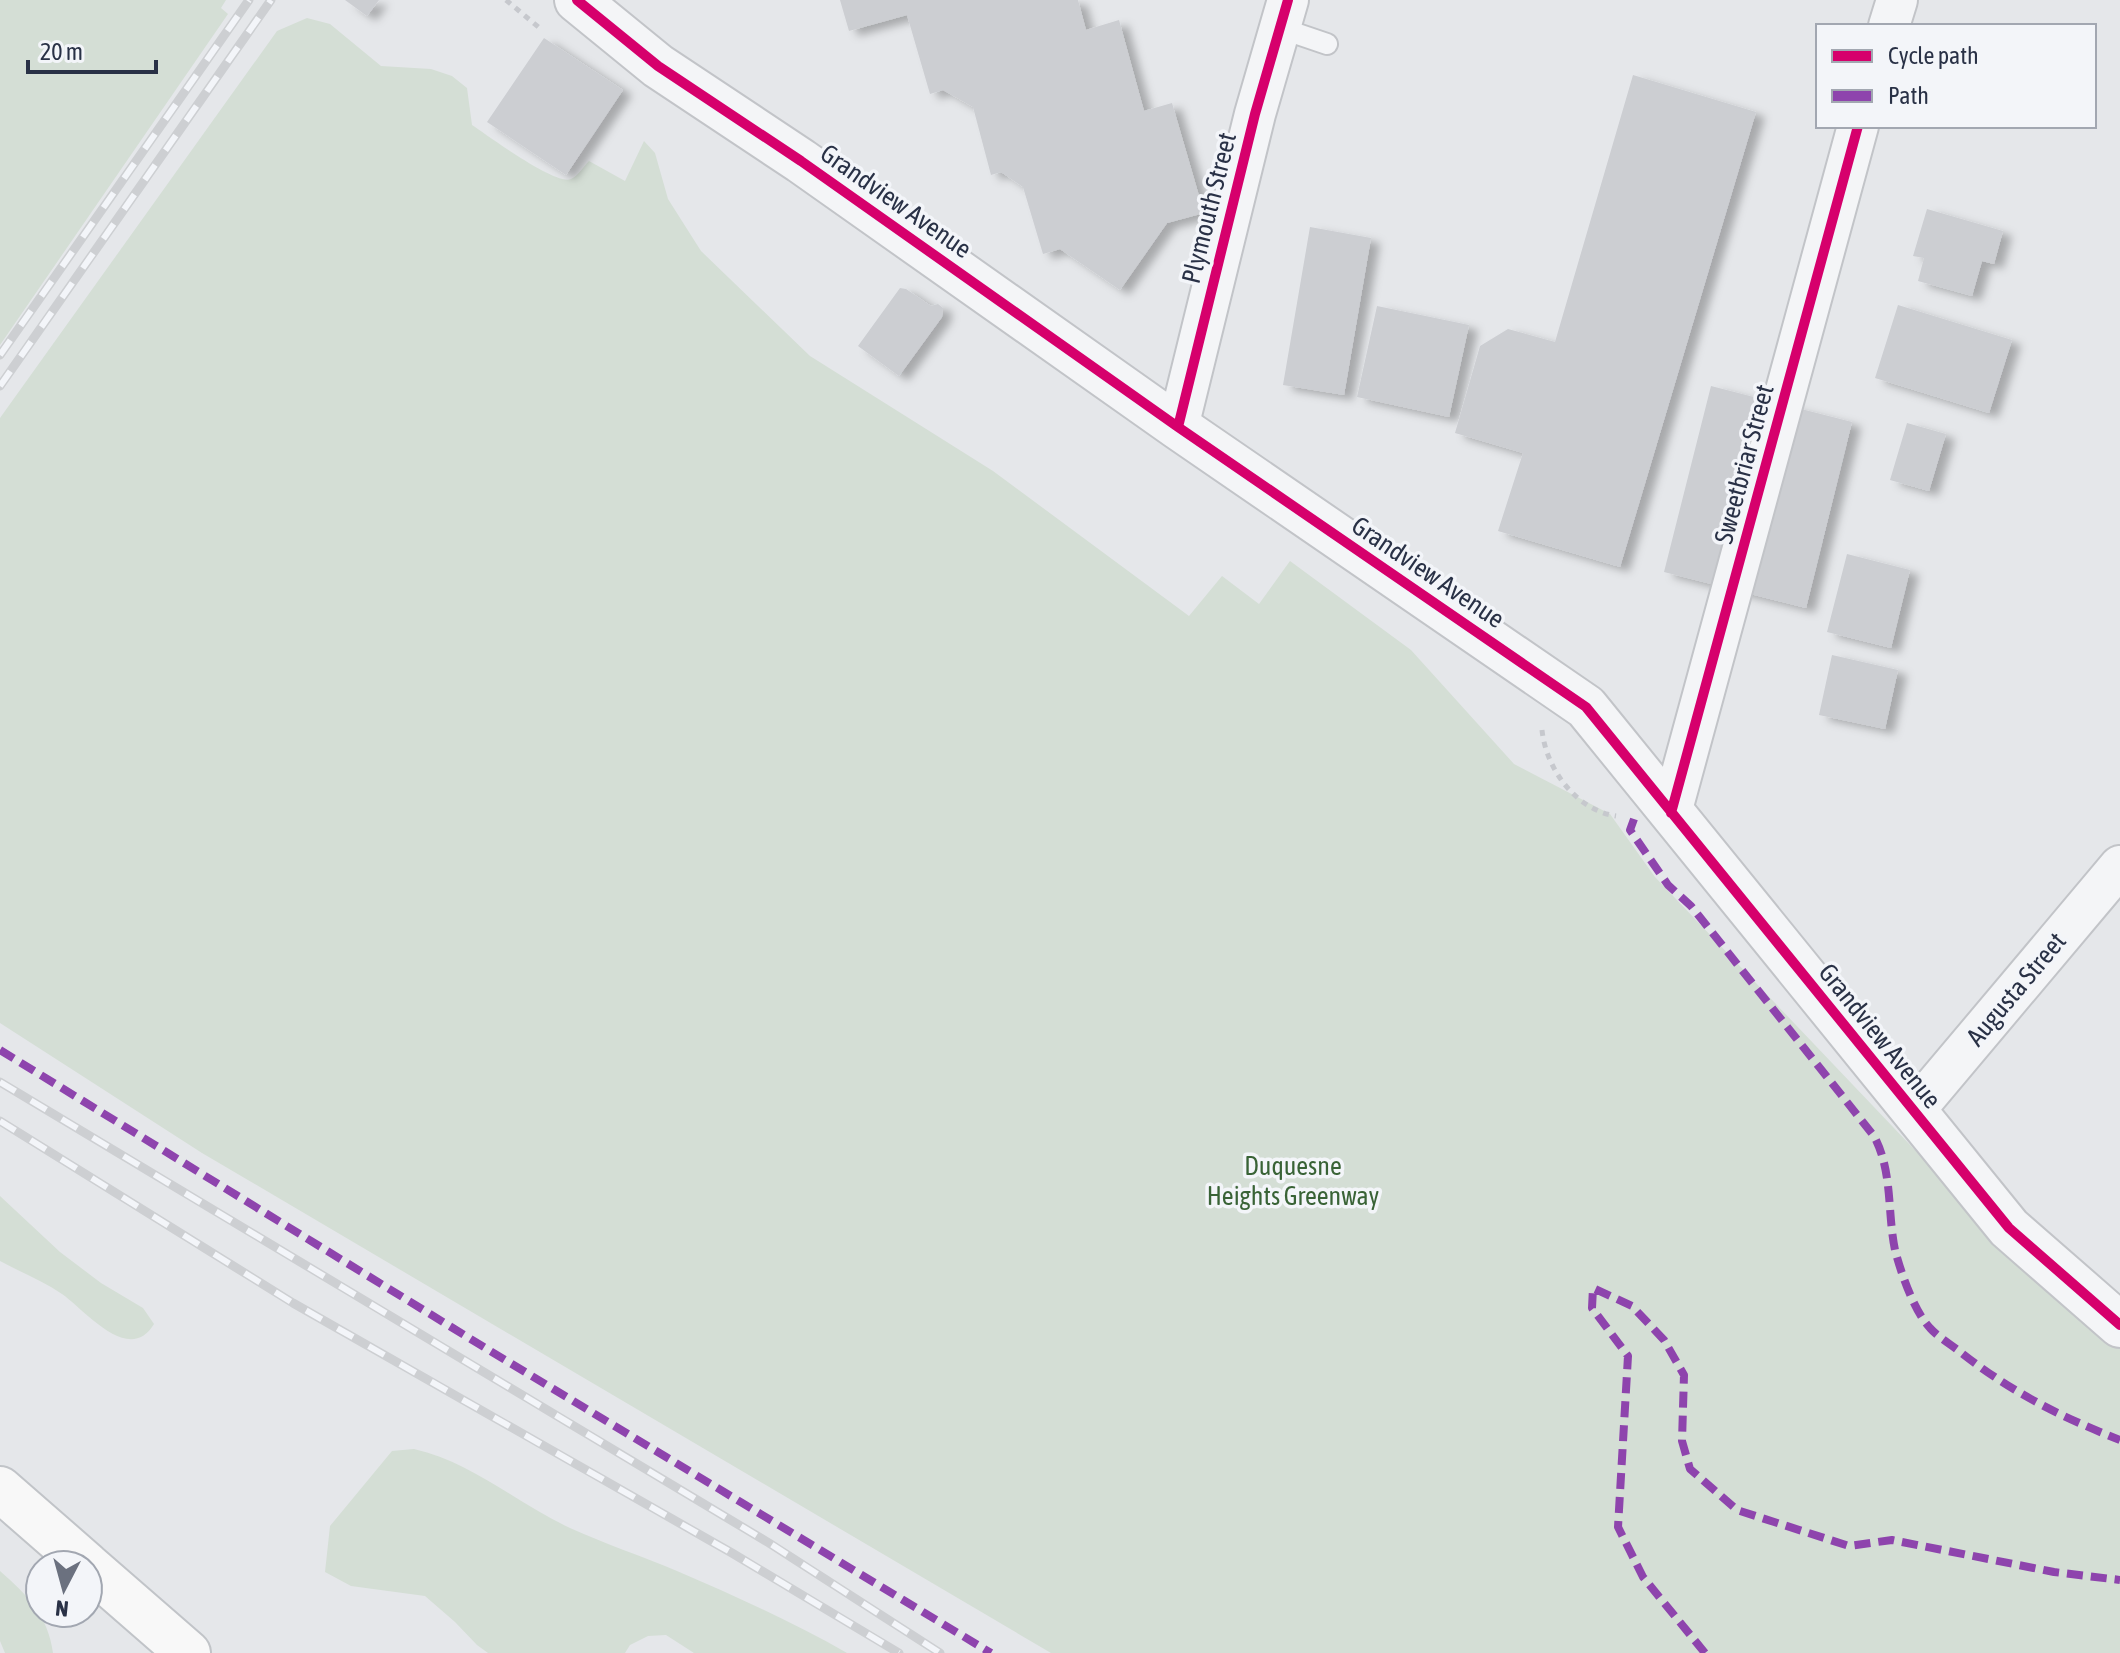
<svg xmlns="http://www.w3.org/2000/svg" width="2120" height="1653" viewBox="0 0 2120 1653" font-family="'Asap Condensed',sans-serif">
<defs>
<filter id="shadow"><feDropShadow dx="9" dy="5" stdDeviation="4" flood-color="#0004"/></filter>
</defs>
<rect width="100%" height="100%" fill="#e5e7ea"/>
<path fill="#d4ded5" d="M0,0h226l-5,8 7,6 -228,331z
M307,18l23,6 51,42 50,3 21,7 15,12 5,37c15,10 84,61 99,54 7,-3 13,-13 18,-18l36,20 19,-40 11,12 13,46 33,52 109,105 183,115 196,145 33,-40 37,28 31,-43 121,89 103,114 96,50 45,63 377,396 88,75v305h-1069l-849,-500 -202,-130v-605l277,-387z
M0,1196l60,56 41,31 42,25 11,16c-25,42 -70,-15 -92,-30 -19,-13 -42,-22 -62,-33z
M414,1449c58,13 102,54 156,79 35,16 72,28 107,43 58,25 116,51 170,82h-153l-28,-18 -18,1 -18,9 -5,8h-137l-11,-8 -22,-23 -30,-26 -74,-10 -26,-14 5,-46 62,-75z
M0,1571c27,24 48,44 53,82h-48l-5,-12z"/>
<path fill="#ccced2" filter="url(#shadow)" d="M345,0h34l-12,16z
M840,0h238l8,30 33,-10 25,91 28,-8 32,110 -37,10 -47,67 -60,-41 -17,5 -20,-67 -22,-15 -10,3 -18,-68 -30,-17 -13,4 -23,-79 -58,16z
M544,38l79,52 -57,85 -79,-53z
M1633,75l123,37 -136,455 -122,-36 25,-78 -68,-20 25,-87 28,-17 47,13z
M1927,209l76,22 -9,33 -12,-3 -10,35 -54,-15 6,-23 -11,-2z
M1310,227l61,11 -27,157 -61,-10z
M900,288l6,1 25,17 7,-2 5,4 -1,9 -43,59 -41,-30z
M1898,305l114,35 -23,73 -114,-35z
M1377,306l92,19 -20,92 -92,-20z
M1711,386l141,36 -46,186 -142,-36z
M1907,423l39,11 -17,57 -39,-11z
M1847,554l63,16 -19,78 -64,-16z
M1832,655l66,15 -13,59 -66,-14z"/>
<g fill="none" stroke-linecap="round" stroke-linejoin="round">
<defs>
<path id="service" d="M1280,28l47,16"/>
<path id="minor" d="M1889,26l8,-26
M1178,427l77,-313 33,-114
M1671,813l187,-687
M1913,1112l207,-246"/>
<path id="tertiary" d="M577,0l81,66 143,95 377,266 408,280 423,521 111,97"/>
<path id="primary" d="M0,1489l87,76
M88,1566l100,87"/>
</defs>
<use href="#service" stroke="#c2c4c8" stroke-width="24"/>
<use href="#minor" stroke="#c2c4c8" stroke-width="44"/>
<use href="#tertiary" stroke="#c2c4c8" stroke-width="48"/>
<use href="#primary" stroke="#c1c4c8" stroke-width="48"/>
<path stroke="#c6c8cd" stroke-width="5" stroke-dasharray="6 6" stroke-linecap="butt" d="M506,0l36,30
M1542,730c4,39 34,80 74,86"/>
<use href="#service" stroke="#f4f5f7" stroke-width="20"/>
<use href="#minor" stroke="#f4f5f7" stroke-width="40"/>
<use href="#tertiary" stroke="#f4f5f7" stroke-width="44"/>
<use href="#primary" stroke="#f8f8f8" stroke-width="44"/>
<defs>
<path id="rail" d="M0,355l249,-355
M0,386l271,-386
M0,1082l769,461 171,110
M0,1121l293,182 439,250 167,100"/>
</defs>
<use href="#rail" stroke="#cdcfd2" stroke-width="9"/>
<use href="#rail" stroke="#f3f5f9" stroke-width="6" stroke-dasharray="18" stroke-linecap="butt"/>
<path stroke="#8e44ad" stroke-width="8" stroke-dasharray="16 8" stroke-linecap="butt" d="M1634,819l-4,11 38,55 23,21 183,230c19,36 13,75 21,114 6,23 19,61 35,78 8,9 20,16 29,23 52,41 100,65 161,89
M0,1050l487,299 504,304
M1705,1653l-62,-76 -25,-50 10,-171 -36,-48 1,-20 39,18 32,34 20,35 -2,66 8,28 47,41 112,36 43,-6 162,32 66,8"/>
<defs>
<path id="cycleway" d="M577,0l81,66 143,95 377,266 408,280 423,521 111,97
M1178,427l77,-313 33,-114
M1671,813l187,-687"/>
</defs>
<use href="#cycleway" stroke="#f3f5f9" stroke-width="15"/>
<use href="#cycleway" stroke="#d6006c" stroke-width="10"/>
</g>
<g text-anchor="middle" stroke-width="7" stroke-linejoin="round" paint-order="stroke">
<g font-size="26" fill="#293146" stroke="#f3f5f9">
<text transform="translate(896 201) rotate(35)" y="9">Grandview Avenue</text>
<text transform="translate(1209 208) rotate(-76)" y="9">Plymouth Street</text>
<text transform="translate(1744 464) rotate(-75)" y="9">Sweetbriar Street</text>
<text transform="translate(1428 572) rotate(34)" y="9">Grandview Avenue</text>
<text transform="translate(2016 989) rotate(-50)" y="9">Augusta Street</text>
<text transform="translate(1880 1036) rotate(51)" y="9">Grandview Avenue</text>
</g>
<g font-size="26" fill="#396336" stroke="#f3f5f9">
<text x="1293" y="1175">Duquesne<tspan x="1293" dy="30">Heights Greenway</tspan></text>
</g>
</g>
<rect x="1816" y="24" width="280" height="104" fill="#f3f5f9" stroke="#a2a7b1" stroke-width="2"/>
<rect x="1832" y="50" width="40" height="12" fill="#d6006c" stroke="#a2a7b1" stroke-width="2"/>
<text x="1888" y="64" font-size="24" fill="#293146">Cycle path</text>
<rect x="1832" y="90" width="40" height="12" fill="#8e44ad" stroke="#a2a7b1" stroke-width="2"/>
<text x="1888" y="104" font-size="24" fill="#293146">Path</text>
<g transform="translate(64 1589) rotate(186)"><circle r="38" fill="#f3f5f9" stroke="#a2a7b1" stroke-width="2"/>
<path d="M0-6L14 30L0 20L-14 30Z" fill="#6b717f"/>
<text y="-12" font-size="22" font-weight="bold" text-anchor="middle" fill="#293146">N</text>
</g>
<path d="M28 60v12h128v-12" fill="none" stroke="#293146" stroke-width="4"/>
<text x="40" y="60" font-size="24" fill="#293146" stroke="#f3f5f9" stroke-width="6" paint-order="stroke">20 m</text>
</svg>
